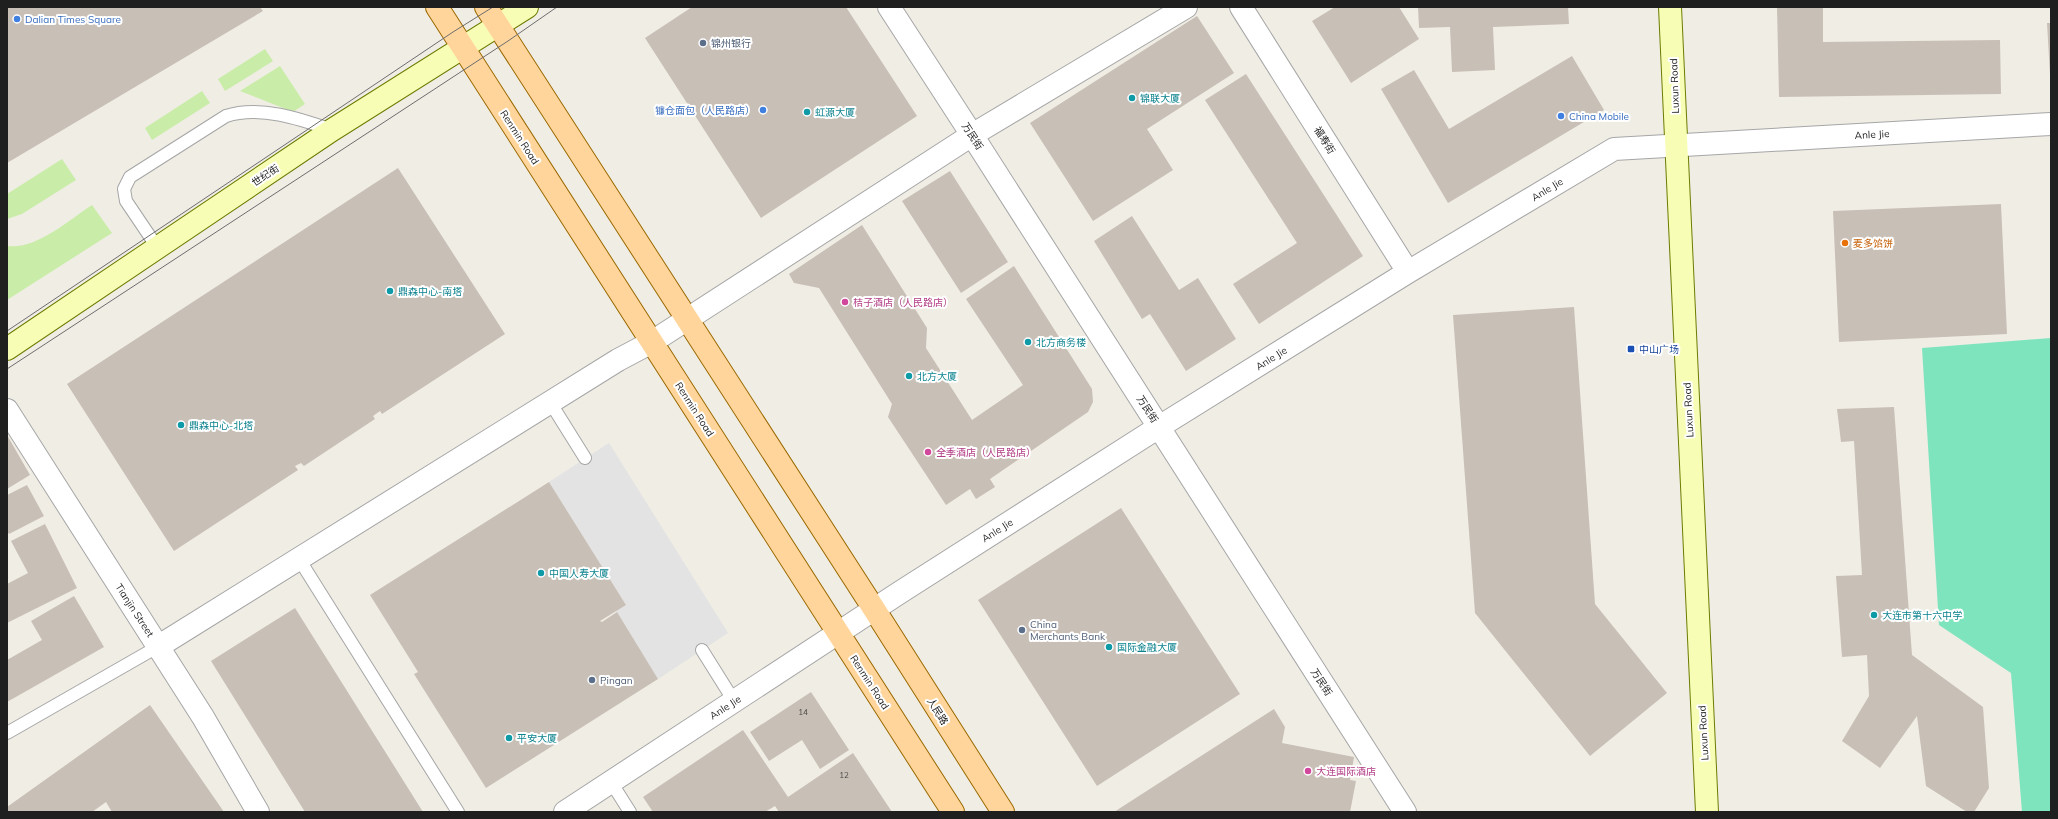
<svg xmlns="http://www.w3.org/2000/svg" width="2058" height="819" viewBox="0 0 2058 819" font-family="Mulish,'Noto Sans SC',sans-serif">
<rect width="100%" height="100%" fill="#f0ede5"/>
<path fill="#c9eda8" d="M265,49l8,12 -48,30 -7,-12z
M280,66l25,38 -12,8 -53,-21z
M202,91l8,12 -58,37 -7,-12z
M62,159l14,21 -54,34 -15,5v-25z
M92,205l20,28 -105,67v-54c29,4 62,-26 85,-41z"/>
<path fill="#7ee4be" d="M2051,338v474h-29l-11,-139 -72,-48 -17,-277z"/>
<path fill="#e3e3e3" d="M609,443l119,190 -70,46 -42,-68 10,-6 -77,-123z"/>
<path fill="#c8bfb7" d="M7,7h253l3,4 -256,152z
M692,7h154l71,109 -156,102 -116,-180z
M1335,7h64l20,32 -68,44 -39,-62z
M1418,7h150l1,17 -76,3 2,43 -43,2 -2,-45 -31,1z
M1777,7h46v35l177,-2 1,54 -222,3z
M1197,16l37,57 -87,56 26,41 -80,51 -63,-98z
M2047,23h4v52h-1z
M1572,56l32,54 -156,93 -67,-114 33,-19 35,59z
M1246,74l117,182 -104,68 -26,-40 64,-41 -92,-143z
M398,168l107,166 -123,80 -2,-3 -7,5 2,3 -71,47 -3,-3 -6,3 3,4 -124,81 -107,-167z
M950,171l58,91 -47,31 -59,-92z
M2001,204l6,130 -168,8 -6,-131z
M1132,216l47,74 19,-12 38,61 -50,32 -36,-57 -8,5 -48,-78z
M862,225l65,103 -1,20 46,72 51,-35 -57,-86 48,-33 78,123 1,13 -5,10 -98,67 5,8 -19,12 -6,-10 -24,16 -58,-88 4,-13 -73,-116 -25,-5 -5,-9z
M1574,307l21,297 72,89 -77,63 -115,-143 -22,-298z
M1894,407l18,248 71,52 6,81 -15,24h-7l-41,-26 -9,-70 -37,52 -38,-27 27,-45 -2,-41 -25,2 -6,-81 26,-1 -8,-134 -13,1 -4,-33z
M7,435l23,40 -23,14z
M549,482l77,123 -26,16 2,1 15,-10 41,67 -172,109 -72,-114 4,-2 -48,-77z
M27,485l17,31 -35,18 -2,-3v-36z
M1121,508l119,186 -143,92 -119,-186z
M45,524l32,64 -70,35v-39l21,-11 -17,-32z
M74,596l30,51 -97,55v-42l35,-20 -11,-19z
M295,608l128,204h-118l-94,-151z
M811,692l38,58 -29,19 -18,-29 -33,21 -19,-29z
M150,705l74,107h-112l-6,-10 -14,10h-85v-5z
M1274,709l11,18 -3,16 72,14 -4,23 6,1 -6,31h-236z
M743,730l45,67 65,-44 39,59h-113l-4,-6 -10,6h-112l-10,-15z"/>
<g fill="none" stroke-linecap="round" stroke-linejoin="round">
<defs>
<path id="service" d="M157,247l-31,-46 -2,-12 6,-12 96,-61c34,-11 74,3 106,14
M550,402l35,56
M299,559l159,253
M702,650l32,51
M7,733l152,-87
M611,782l19,30"/>
<path id="minor" d="M889,7l83,128 433,677
M1241,7l167,265
M7,410l196,307 55,95
M159,646l459,-286 34,-18 320,-207 214,-128
M565,812l334,-219 260,-166 249,-155 206,-123 437,-25"/>
<path id="secondary" d="M1670,7l37,805
M7,349l325,-219 195,-123"/>
<path id="primary" d="M437,7l516,805
M486,7l388,602 129,203"/>
</defs>
<use href="#service" stroke="#a6a6a6" stroke-width="14"/>
<use href="#minor" stroke="#a6a6a6" stroke-width="24"/>
<use href="#secondary" stroke="#6c7c00" stroke-width="24"/>
<use href="#primary" stroke="#9a6900" stroke-width="24"/>
<use href="#service" stroke="#fff" stroke-width="12"/>
<use href="#minor" stroke="#fff" stroke-width="22"/>
<use href="#secondary" stroke="#f8fdb6" stroke-width="22"/>
<use href="#primary" stroke="#ffd59b" stroke-width="22"/>
<path stroke="#6d6d6d" stroke-width="1" d="M7,331l446,-299 40,-25
M7,369l501,-328 49,-34"/>
</g>
<g fill="#3f7fe0" stroke="#fff" stroke-width="1.5">
<circle cx="17" cy="19" r="4"/>
<circle cx="763" cy="110" r="4"/>
<circle cx="1561" cy="116" r="4"/>
</g>
<g fill="#5c6f8a" stroke="#fff" stroke-width="1.5">
<circle cx="703" cy="43" r="4"/>
<circle cx="1022" cy="630" r="4"/>
<circle cx="592" cy="680" r="4"/>
</g>
<g fill="#0f9aa8" stroke="#fff" stroke-width="1.5">
<circle cx="1132" cy="98" r="4"/>
<circle cx="807" cy="112" r="4"/>
<circle cx="390" cy="291" r="4"/>
<circle cx="1028" cy="342" r="4"/>
<circle cx="909" cy="376" r="4"/>
<circle cx="181" cy="425" r="4"/>
<circle cx="541" cy="573" r="4"/>
<circle cx="1874" cy="615" r="4"/>
<circle cx="1109" cy="647" r="4"/>
<circle cx="509" cy="738" r="4"/>
</g>
<circle fill="#e8710a" stroke="#fff" stroke-width="1.5" cx="1845" cy="243" r="4"/>
<g fill="#d1479c" stroke="#fff" stroke-width="1.5">
<circle cx="845" cy="302" r="4"/>
<circle cx="928" cy="452" r="4"/>
<circle cx="1308" cy="771" r="4"/>
</g>
<rect fill="#1a4fb4" stroke="#fff" stroke-width="1.5" x="1627" y="345" width="8" height="8" rx="2"/>
<g text-anchor="middle" stroke-width="4" stroke-linejoin="round" paint-order="stroke">
<g font-size="8" fill="#494745">
<text x="803" y="715">14</text>
<text x="844" y="778">12</text>
</g>
<g font-size="10" fill="#366cbe" stroke="#fff" text-anchor="start">
<text x="25" y="23">Dalian Times Square</text>
<text x="755" y="114" text-anchor="end">镰仓面包（人民路店）</text>
<text x="1569" y="120">China Mobile</text>
</g>
<g font-size="10" fill="#4e5e75" stroke="#fff" text-anchor="start">
<text x="711" y="47">锦州银行</text>
<text x="1030" y="628">China<tspan x="1030" dy="12">Merchants Bank</tspan></text>
<text x="600" y="684">Pingan</text>
</g>
<g font-size="10" fill="#1f1f1f" stroke="#fff">
<text transform="translate(1674 86) rotate(-92)" y="4">Luxun Road</text>
<text transform="translate(1872 134) rotate(-3)" y="4">Anle Jie</text>
<text transform="translate(973 136) rotate(57)" y="4">万民街</text>
<text transform="translate(520 137) rotate(57)" y="4">Renmin Road</text>
<text transform="translate(1325 140) rotate(58)" y="4">福寿街</text>
<text transform="translate(265 175) rotate(-34)" y="4">世纪街</text>
<text transform="translate(1547 189) rotate(-31)" y="4">Anle Jie</text>
<text transform="translate(1271 358) rotate(-32)" y="4">Anle Jie</text>
<text transform="translate(695 409) rotate(57)" y="4">Renmin Road</text>
<text transform="translate(1148 409) rotate(57)" y="4">万民街</text>
<text transform="translate(1688 410) rotate(-93)" y="4">Luxun Road</text>
<text transform="translate(997 530) rotate(-32)" y="4">Anle Jie</text>
<text transform="translate(135 610) rotate(57)" y="4">Tianjin Street</text>
<text transform="translate(870 682) rotate(57)" y="4">Renmin Road</text>
<text transform="translate(1322 682) rotate(57)" y="4">万民街</text>
<text transform="translate(725 707) rotate(-33)" y="4">Anle Jie</text>
<text transform="translate(938 711) rotate(58)" y="4">人民路</text>
<text transform="translate(1703 733) rotate(-93)" y="4">Luxun Road</text>
</g>
<g font-size="10" fill="#0d838f" stroke="#fff" text-anchor="start">
<text x="1140" y="102">锦联大厦</text>
<text x="815" y="116">虹源大厦</text>
<text x="398" y="295">鼎森中心-南塔</text>
<text x="1036" y="346">北方商务楼</text>
<text x="917" y="380">北方大厦</text>
<text x="189" y="429">鼎森中心-北塔</text>
<text x="549" y="577">中国人寿大厦</text>
<text x="1882" y="619">大连市第十六中学</text>
<text x="1117" y="651">国际金融大厦</text>
<text x="517" y="742">平安大厦</text>
</g>
<g font-size="10" fill="#c56008" stroke="#fff" text-anchor="start">
<text x="1853" y="247">麦多馅饼</text>
</g>
<g font-size="10" fill="#b23c85" stroke="#fff" text-anchor="start">
<text x="853" y="306">桔子酒店（人民路店）</text>
<text x="936" y="456">全季酒店（人民路店）</text>
<text x="1316" y="775">大连国际酒店</text>
</g>
<g font-size="10" fill="#164399" stroke="#fff" text-anchor="start">
<text x="1639" y="353">中山广场</text>
</g>
</g>
<rect width="2058" height="819" fill="none" stroke="#1f1f1f" stroke-width="16"/>
</svg>
